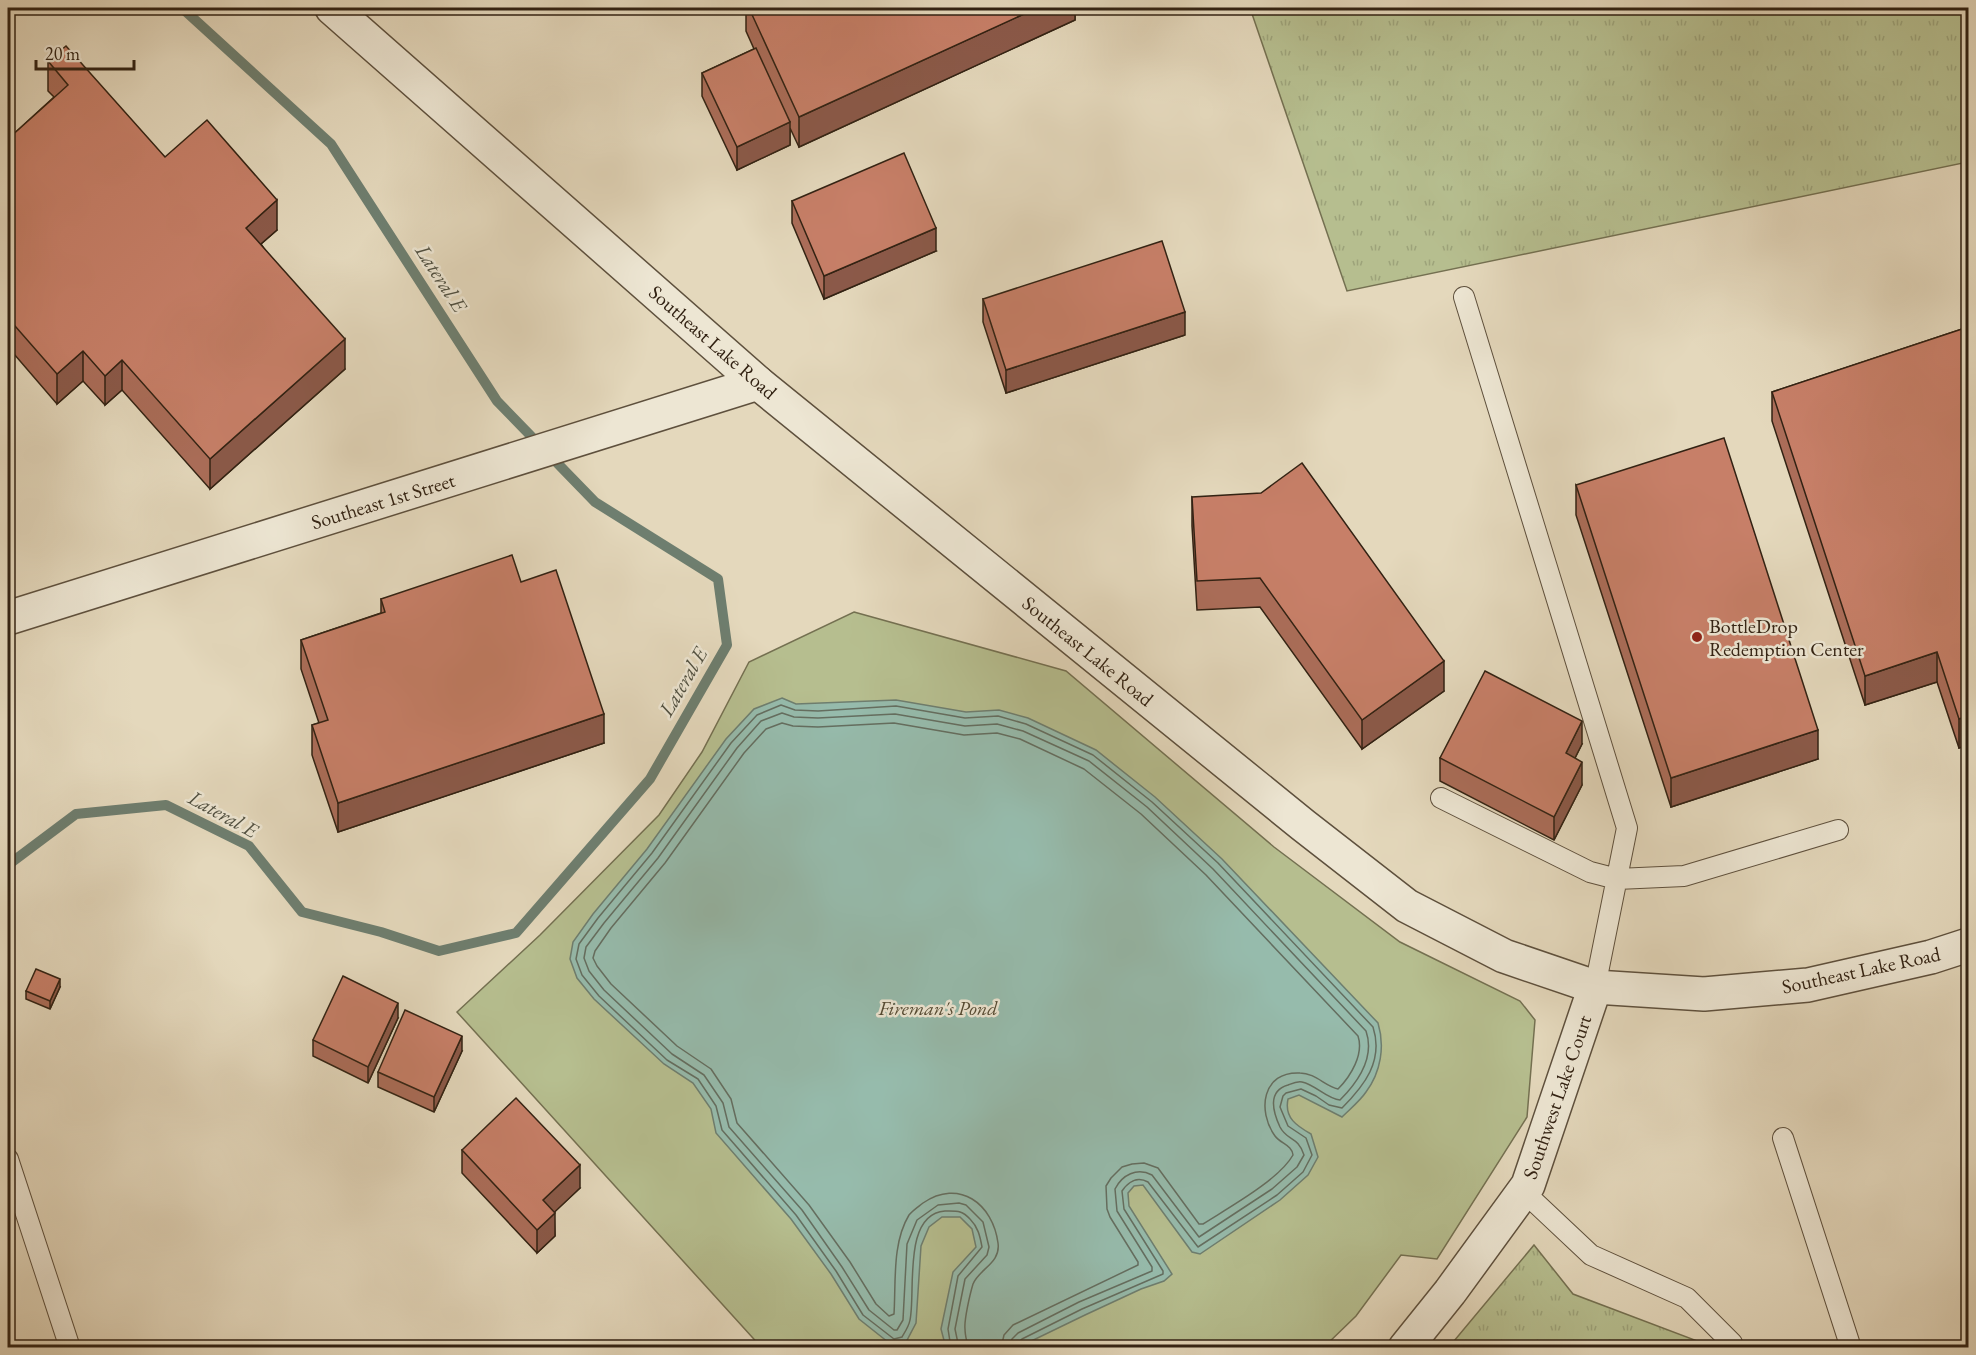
<svg xmlns="http://www.w3.org/2000/svg" width="1976" height="1355" viewBox="0 0 1976 1355" font-family="'EB Garamond',serif">
<defs>
<pattern id="grass-tufts" width="24" height="20" patternUnits="userSpaceOnUse" patternTransform="scale(1.5)"><rect width="24" height="20" fill="#b6be8f"/><path d="M3 7l-1-3M5 7V3M7 7l1-3M15 17l-1-3M17 17v-4M19 17l1-3" fill="none" stroke="#9da37a"/></pattern>
</defs>
<rect width="100%" height="100%" fill="#e4d8bc"/>
<filter id="stains"><feTurbulence type="fractalNoise" baseFrequency=".00333" numOctaves="4"/><feColorMatrix values="0 0 0 0 .2 0 0 0 0 .09 0 0 0 0 .02 0 0 0 .5 -.17"/></filter>
<radialGradient id="worn" r=".72"><stop offset=".6" stop-color="#630" stop-opacity="0"/><stop offset="1" stop-color="#630" stop-opacity=".3"/></radialGradient>
<path fill="url(#grass-tufts)" stroke="#747051" stroke-width="1.5" d="M1250,8h718v154l-621,129z
M1534,1245l39,49 127,48 2,5h-253z"/>
<path fill="#b6be8f" stroke="#747051" stroke-width="1.5" d="M854,612l212,59 208,176 126,95 120,59 15,19 -8,97 -90,142 -36,-4 -45,61 -32,31 -562,1 -305,-336 83,-77 119,-120 43,-63 47,-90z"/>
<path fill="#96bbac" stroke="#6e7e6f" stroke-width="1.5" d="M782,698l14,6 100,-4 70,12 33,-2 29,8 68,32 59,47 67,62 156,164c7,23 3,49 -12,69 -6,9 -16,17 -24,25l-43,-22 -11,4c-4,19 9,27 23,35l7,23 -10,18 -28,25 -80,54 -8,-2 -49,-67 -9,1 -6,7 1,13 43,68 -8,7 -23,8 -56,26 -66,32 -73,1 -5,-19 12,-57 23,-25 -4,-18 -12,-12h-18l-13,10 -8,19 -5,77 -10,19 -13,4 -34,-27 -28,-45 -40,-55 -75,-86 -5,-24 -18,-26 -29,-19 -70,-65 -17,-21 -7,-19 3,-17 20,-28 54,-65 79,-110 28,-30z"/>
<g fill="none" stroke-linecap="round" stroke-linejoin="round">
<path stroke="#646e60" stroke-width="1.5" d="M951,1348l-3,-19 10,-53 24,-29c-2,-11 -4,-20 -12,-28 -8,-9 -13,-8 -25,-8 -43,3 -29,82 -35,109 -1,6 -5,12 -8,17l-8,2 -31,-24 -27,-44 -40,-56 -74,-85 -6,-24 -18,-27 -31,-19 -68,-64 -17,-21 -6,-16 3,-15 19,-26 54,-65 79,-110 26,-28 24,-10 14,5 23,1 78,-5 69,12 33,-2 28,8 67,31 59,47 66,61 155,164c11,34 -9,59 -31,81l-13,-3 -13,-9 -15,-7 -15,4 -3,3 -3,11 8,19 18,12 6,17 -9,17 -26,23 -79,52 -50,-65c-11,-6 -20,0 -26,9l2,18 39,62v3l-81,35 -60,30 -4,4v5
M959,1348l-4,-19 10,-50 22,-24 2,-8 -6,-25 -17,-17 -7,-2 -21,2 -21,15 -10,24 -4,76 -6,10h-3l-25,-20 -27,-43 -40,-57 -73,-83 -6,-24 -19,-28 -32,-21 -68,-64 -15,-19 -5,-13 2,-11 18,-24 54,-65 79,-110 24,-27 21,-8 12,4 24,1 77,-4 70,12 32,-2 26,7 66,30 58,46 66,62 153,162c9,26 -8,51 -26,69 -13,-1 -24,-15 -38,-18 -5,-1 -9,1 -14,3 -21,6 -15,27 -8,42 7,14 18,9 24,28l-7,12 -25,22 -73,48 -47,-62c-15,-8 -30,0 -37,14l2,22 35,56v4l-73,31 -61,31 -6,6 -2,9
M968,1348c-1,-7 -3,-12 -3,-19 -1,-9 5,-35 8,-45 6,-15 28,-21 25,-41 -5,-39 -39,-65 -75,-40 -5,4 -10,7 -14,12 -17,28 -13,67 -15,99l-5,2 -13,-12 -26,-42 -41,-57 -72,-82 -6,-24 -20,-30 -34,-23 -66,-62 -14,-18 -4,-8 2,-7 16,-23 54,-65 79,-110 22,-24 16,-6 11,3 25,1 76,-4 70,12 33,-2 23,6 64,30 57,45 65,61 152,161c6,18 -7,40 -20,53 -13,-3 -23,-16 -38,-16 -38,-2 -43,38 -25,63 6,8 17,9 18,19 -14,25 -65,53 -90,69h-4l-41,-56 -14,-5 -12,1 -10,3 -11,11 -5,8 1,23 3,8 28,45v3l-125,60 -9,10 -3,13"/>
<path stroke="#6e7e6f" stroke-width="10" d="M8,865l68,-51 90,-9 83,41 53,66 79,20 58,19 77,-18 134,-154 77,-134 -9,-66 -123,-77 -98,-101 -166,-257 -149,-136"/>
<defs>
<path id="service" d="M1464,297l163,531 -32,159
M1441,798l149,74 27,7 67,-3 154,-46
M1783,1138l68,210
M8,1159l62,189
M1523,1191l68,64 96,43 45,45 2,5"/>
<path id="minor" d="M8,618l750,-235
M1405,1348l45,-56 78,-107 67,-198"/>
<path id="tertiary" d="M332,8l426,375 545,442 104,81 97,50 91,31 109,7 104,-9 123,-28 37,-12"/>
</defs>
<use href="#service" stroke="#5e503d" stroke-width="22"/>
<use href="#minor" stroke="#5e503d" stroke-width="36"/>
<use href="#tertiary" stroke="#5e503d" stroke-width="36"/>
<use href="#service" stroke="#ede6d3" stroke-width="20"/>
<use href="#minor" stroke="#ede6d3" stroke-width="33"/>
<use href="#tertiary" stroke="#ede6d3" stroke-width="33"/>
</g>
<path fill="#ab6d59" stroke="#322213" stroke-width="1.5" d="M746,8h329v12l-276,127 -9,-19v17l-53,25 -35,-74v-23l52,-24 -8,-18z
M48,61l117,96 112,73 -16,14 84,125 -135,120 -88,-99 -17,15 -22,-24 -26,23 -49,-57v-208l46,-42 -6,-6z
M792,201l144,50 -112,48 -32,-76z
M983,299l202,36 -179,58 -23,-71z
M1968,327v418l-9,3 -22,-66 -72,23 -93,-284v-29z
M1576,485l242,274 -147,48 -95,-292z
M1192,497l252,194 -82,58 -102,-142 -63,3 -5,-84z
M521,582l83,161 -266,89 -26,-77v-30l7,-2 -18,-54v-29l80,-27v-14z
M1582,744l-7,14 7,27 -28,55 -114,-59v-23z
M60,987l-10,22 -24,-10v-8z
M398,1018l-30,65 -55,-27v-16z
M462,1051l-28,61 -56,-25v-15z
M462,1150l118,38 -26,24 1,24 -18,17 -75,-80z"/>
<path fill="#8b5949" stroke="#322213" stroke-width="1.5" d="M1037,8h38v12l-276,127v-30z
M790,122v23l-53,25v-23z
M277,200v30l-31,27v-29z
M936,228v23l-112,48v-23z
M1185,312v23l-179,58v-23z
M345,339v30l-135,120v-30z
M83,351v30l-26,23v-30z
M122,360v30l-17,15v-29z
M1937,652v30l-72,23v-29z
M1444,661v30l-82,58v-29z
M604,714v29l-266,89v-29z
M1968,716v29l-9,3v-29z
M1582,721v23l-16,32v-23z
M1818,730v29l-147,48v-29z
M1582,762v23l-28,55v-23z
M60,979v8l-10,22v-8z
M398,1003v15l-30,65v-16z
M462,1036v15l-28,61v-15z
M580,1165v23l-37,35v-23z
M555,1213v23l-18,17v-23z"/>
<path fill="#c77f68" stroke="#322213" stroke-width="1.5" d="M749,8h288l-238,109z
M66,46l99,111 42,-37 70,80 -31,28 99,111 -135,120 -88,-99 -17,16 -22,-25 -26,23 -49,-56v-179l60,-54 -20,-24z
M756,48l34,74 -53,25 -35,-74z
M904,153l32,75 -112,48 -32,-75z
M1162,241l23,71 -179,58 -23,-71z
M1968,327v389l-9,3 -22,-67 -72,24 -93,-284z
M1724,438l94,292 -147,48 -95,-293z
M1302,463l142,198 -82,59 -102,-142 -63,3 -5,-84 69,-4z
M512,555l9,27 35,-12 48,144 -266,89 -26,-78 16,-5 -27,-80 84,-28 -4,-13z
M1485,671l97,50 -16,32 16,9 -28,55 -114,-59z
M36,969l24,10 -10,22 -24,-10z
M343,976l55,27 -30,64 -55,-27z
M405,1010l57,26 -28,61 -56,-25z
M516,1098l64,67 -37,35 12,13 -18,17 -75,-80z"/>
<circle fill="#8f2418" stroke="#ede6d3" stroke-width="2" cx="1697" cy="637" r="6"/>
<g text-anchor="middle" stroke-width="5" stroke-linejoin="round" paint-order="stroke">
<g font-size="20" fill="#322213" stroke="#ede6d3">
<text transform="translate(713 342) rotate(41)" y="7">Southeast Lake Road</text>
<text transform="translate(383 501) rotate(-17)" y="7">Southeast 1st Street</text>
<text transform="translate(1088 651) rotate(39)" y="7">Southeast Lake Road</text>
<text transform="translate(1861 970) rotate(-12)" y="7">Southeast Lake Road</text>
<text transform="translate(1557 1097) rotate(-71)" y="7">Southwest Lake Court</text>
</g>
<g font-size="20" fill="#322213" stroke="#ede6d3" text-anchor="start">
<text x="1709" y="633">BottleDrop<tspan x="1709" dy="23">Redemption Center</tspan></text>
</g>
<g font-size="20" font-style="italic" fill="#534932" stroke="#ede6d3">
<text x="938" y="1015">Fireman's Pond</text>
</g>
<g font-size="21" font-style="italic" fill="#505041" stroke="#ede6d3">
<text transform="translate(441 278) rotate(57)" y="7">Lateral E</text>
<text transform="translate(683 682) rotate(-60)" y="7">Lateral E</text>
<text transform="translate(223 814) rotate(29)" y="7">Lateral E</text>
</g>
</g>
<rect width="1976" height="1355" fill="none" stroke="#e4d8bc" stroke-width="30"/>
<rect x="9" y="9" width="1958" height="1337" fill="none" stroke="#322213" stroke-width="3"/>
<rect x="15" y="15" width="1946" height="1325" fill="none" stroke="#322213" stroke-width="1.5"/>
<path d="M36 60v9h98v-9" fill="none" stroke="#322213" stroke-width="3"/>
<text x="45" y="60" font-size="18" fill="#322213" stroke="#ede6d3" stroke-width="4.5" paint-order="stroke">20 m</text>
<rect width="100%" height="100%" filter="url(#stains)"/>
<rect width="100%" height="100%" fill="url(#worn)"/>
</svg>
